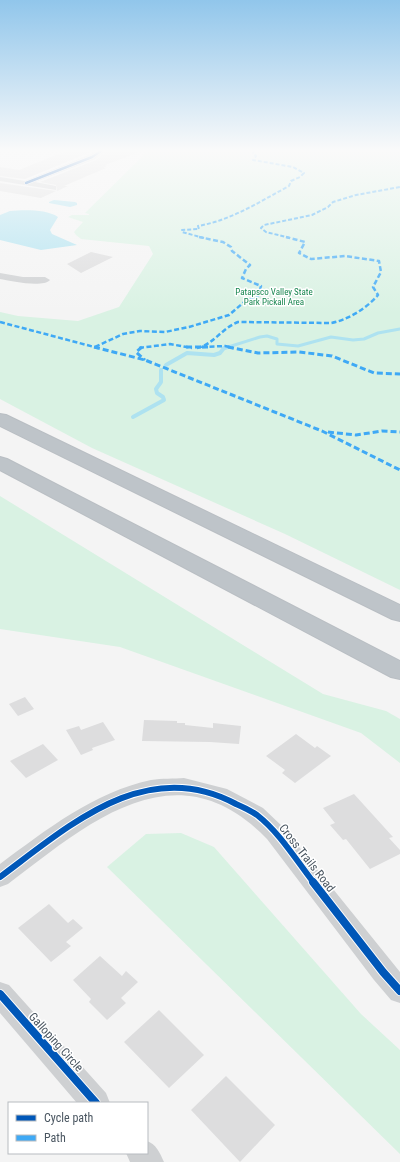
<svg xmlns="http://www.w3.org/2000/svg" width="400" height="1162" viewBox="0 0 400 1162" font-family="'Roboto Condensed',sans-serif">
<rect width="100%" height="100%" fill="#f4f4f4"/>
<path fill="#d9f2e3" d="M148,151h252v439l-115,-56 -193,-86 -92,-49v-87l18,4 60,5 41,-14 34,-53 -4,-8 -68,-7 -5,-4 -2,-3 9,-10 -15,-5 4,-2h17v-1l-4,-1z
M0,496l323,198 63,17 14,8v44l-39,-30 -241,-86 -120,-18z
M181,833l33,14 147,167 39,36v104l-293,-287 39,-33z"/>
<path fill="#aee2f0" d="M54,200l21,2 2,1v2l-7,2 -21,-4v-1z
M10,211c14,-1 36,-2 48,6l-8,13 2,4 25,11 -36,5 -41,-10v-25z"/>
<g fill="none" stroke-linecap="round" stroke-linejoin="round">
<path stroke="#aee2f0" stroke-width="3" d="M225,348l35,-11 7,-1 10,3v5l21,2 33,-9 22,3 11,-1 14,-6 22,-4"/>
<path stroke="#aee2f0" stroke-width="4" d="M166,365l21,-12 27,2 6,-2 4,-5 4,-1
M133,417l31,-17 -1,-3 -6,-4 -1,-4 5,-7v-12"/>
</g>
<path fill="#ddddde" d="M66,151h27l-68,28 -25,-3v-9l19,3z
M106,151l33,1 -34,13 2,1 -4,2h3l-42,18h4l-11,5 -1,-6 -16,-3 56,-22z
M0,183l56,8 -15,7 -41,-7z
M91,252l22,5 -32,16 -14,-9z
M25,697l9,12 -16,7 -9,-12z
M144,720l33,1v2h8v2l28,3v-5l28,3 -2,18 -29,-2 -68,-1z
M103,722l12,18 -23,8 1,2 -12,5 -15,-25 13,-4 2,4z
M296,734l19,14 2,-2 14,10 -36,27 -13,-10 3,-3 -19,-14z
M43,744l15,16 -32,18 -16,-17z
M354,794l39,43 -4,1 11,12v4l-30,15 -24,-30 -3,1 -13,-15 5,-2 -12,-15z
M49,904l19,19 5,-4 10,9 -17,14 5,4 -20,16 -33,-34z
M100,956l22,20 4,-5 12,11 -17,16 5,5 -19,17 -18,-18 2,-3 -18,-19z
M159,1010l45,45 -35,33 -45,-46z
M226,1076l49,49 -35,37 -49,-52z"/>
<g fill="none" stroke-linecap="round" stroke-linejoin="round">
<defs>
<path id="motorway" d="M0,414l6,1 394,190v16l-8,-2 -392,-193z
M0,457l7,2 393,202v18l-9,-2 -391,-207z"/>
</defs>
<use href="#motorway" stroke="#b9bec3" stroke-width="2"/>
<path fill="#ced0d2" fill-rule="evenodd" d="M96,151h9l-10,8 -60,23 21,4v4l-56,-9v-4l25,4 64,-26z
M0,273l23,4h22l5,3c-7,8 -40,1 -50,-1z
M184,778l43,11 36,19 20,19 117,145v31l-9,-3 -17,-20 -107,-141c-91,-94 -178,-16 -259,45l-8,3v-23c46,-34 94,-72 151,-84 11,-2 23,-1 33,-2z
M0,982l9,3 97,108 4,10h-33l-77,-90z
M147,1141c9,3 13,12 17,21h-34l-4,-9h21z"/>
<use href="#motorway" fill="#bec4c9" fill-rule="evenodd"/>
<path stroke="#3fa9f5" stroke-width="2" stroke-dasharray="4 2" stroke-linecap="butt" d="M204,238l-22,-6v-2l17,-1 -1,-3c34,-6 61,-24 91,-40l2,-5 9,-4 4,-4 -11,-6 -40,-7 3,-4 -3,-3 1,-2
M290,238l-24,-6 -5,-4 3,-3 48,-10 16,-8 5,-5 23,-7 44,-8"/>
<path stroke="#3fa9f5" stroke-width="2.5" stroke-dasharray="5 2.5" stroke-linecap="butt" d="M0,322l98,26
M95,347l28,-13 17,-3 25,1 24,-5 40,-12 14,-12 15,-7 3,-10 -19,-8 4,-9 4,-4 -18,-14 -1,-4 -8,-5 -24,-5
M202,347l23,-1 8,2
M139,348l31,-4 22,4
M197,348c16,-3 25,-20 41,-26l93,1c17,-3 36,-15 47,-28l-5,-8 8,-15 -2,-11 -34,-5 -34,3 -12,-6 6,-11 -19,-5"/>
<path stroke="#3fa9f5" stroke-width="3" stroke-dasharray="6 3" stroke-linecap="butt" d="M94,347l51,13 177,71 78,39
M142,347l-6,5 9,8
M186,347h16
M202,347h7
M228,347l30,6 41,-1 33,4 42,17 26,1
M328,432l28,3 26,-4 18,1"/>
<defs>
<path id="cycleway-far2" d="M26,183l66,-26 9,-6"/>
<path id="cycleway-far1" d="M0,877c69,-51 146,-122 236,-73 7,3 15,7 21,11 23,18 39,45 57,68"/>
<path id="cycleway" d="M313,882l70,90 17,19
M0,994l96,109"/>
</defs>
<use href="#cycleway-far2" stroke="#fff" stroke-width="3.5"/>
<use href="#cycleway-far1" stroke="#fff" stroke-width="8"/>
<use href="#cycleway" stroke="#fff" stroke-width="10"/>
<use href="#cycleway-far2" stroke="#0057b8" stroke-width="2.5"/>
<use href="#cycleway-far1" stroke="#0057b8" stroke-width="6"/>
<use href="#cycleway" stroke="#0057b8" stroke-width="8"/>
</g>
<linearGradient id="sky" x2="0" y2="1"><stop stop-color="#91c6eb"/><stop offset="0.48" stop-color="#fafafa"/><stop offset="1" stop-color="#fafafa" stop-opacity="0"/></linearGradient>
<rect width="400" height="314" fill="url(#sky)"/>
<g text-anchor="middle" stroke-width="3" stroke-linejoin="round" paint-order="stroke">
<g font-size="9" fill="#17864f" stroke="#fff">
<text x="274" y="295">Patapsco Valley State<tspan x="274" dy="10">Park Pickall Area</tspan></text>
</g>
<g font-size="12" fill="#4a5661" stroke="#fff">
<text transform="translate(307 858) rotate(52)" y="4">Cross Trails Road</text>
<text transform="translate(56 1042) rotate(48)" y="4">Galloping Circle</text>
</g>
</g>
<rect x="8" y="1102" width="140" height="52" fill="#ffffff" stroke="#b7bbc0"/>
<rect x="16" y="1115" width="20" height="6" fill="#0057b8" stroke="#b7bbc0"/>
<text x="44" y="1122" font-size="12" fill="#4a5661">Cycle path</text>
<rect x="16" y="1135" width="20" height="6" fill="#3fa9f5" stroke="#b7bbc0"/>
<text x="44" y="1142" font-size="12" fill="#4a5661">Path</text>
</svg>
